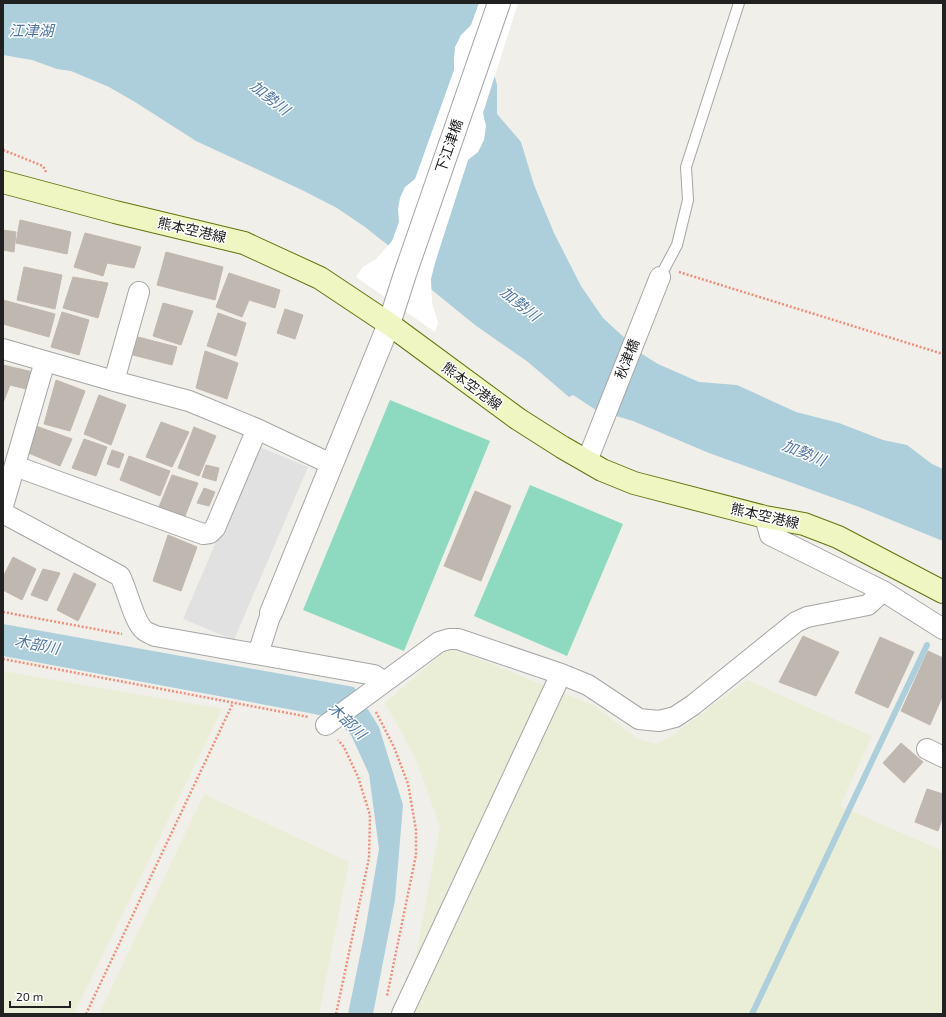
<svg xmlns="http://www.w3.org/2000/svg" width="946" height="1017" viewBox="0 0 946 1017" font-family="'Exo 2','Noto Sans JP',sans-serif">
<rect width="100%" height="100%" fill="#f1efe9"/>
<path fill="#ebeed6" d="M449,647l144,58 45,34 19,5 13,-7 77,-57 125,56 -32,70 103,45v163h-538l35,-187 -25,-70 -30,-54z
M3,671l219,38 -148,305h-71z
M204,794l145,68 -30,152h-220z"/>
<path fill="#8ddac0" d="M390,400l100,41 -86,210 -101,-41z
M530,485l93,39 -56,132 -93,-40z"/>
<path fill="#e1e1e1" d="M257,446l51,21 -74,173 -51,-21z"/>
<path fill="#adcedb" d="M3,3h477l-2,7 19,75v29l24,28 13,43 20,48 27,53 22,32 39,36 16,10 41,18 38,3 59,27 43,11 44,17 24,5 25,19 11,5v72l-84,-34 -150,-54 -76,-32 -37,-11 -23,-15 -4,2 -41,-35 -53,-37 -43,-35 -43,-44 -24,-19 -28,-19 -33,-17 -108,-50 -61,-39 -26,-15 -38,-16 -14,-2 -25,-9 -29,-5z
M3,624l351,63 25,40 24,78 -8,95 -22,114h-25l17,-83 14,-82 -10,-75 -18,-39 -17,-17 -30,-6 -301,-56z"/>
<path fill="#fff" d="M479,3h39l-35,110 3,13 -2,14 -6,12 -10,8 -33,103 -4,16 1,24 6,20 -3,9 -79,-55 7,-10 13,-8 16,-18 7,-19 -1,-13 2,-11 5,-11 10,-8 39,-109v-12l1,-11 6,-12 10,-10z"/>
<g fill="none" stroke-linecap="round" stroke-linejoin="round">
<path stroke="#adcedb" stroke-width="6" d="M752,1014l175,-369"/>
</g>
<path fill="#beb8b1" stroke="#c2b7ac" d="M20,220l51,12 -4,22 -51,-11z
M3,230l13,2 -2,20 -11,-2z
M85,233l56,14 -7,21 -27,-5 -4,13 -29,-9z
M166,252l57,15 -8,33 -58,-15z
M24,267l38,8 -7,34 -38,-9z
M229,273l51,17 -5,18 -26,-8 -7,17 -26,-10z
M73,277l35,6 -10,35 -35,-10z
M3,300l52,14 -6,23 -46,-13z
M163,303l30,8 -12,34 -28,-9z
M285,309l18,6 -8,24 -18,-6z
M62,312l27,8 -10,35 -28,-8z
M218,313l28,10 -10,33 -29,-10z
M138,337l39,10 -5,18 -39,-10z
M205,351l33,12 -11,36 -31,-11z
M3,365l30,7 -3,18 -20,-5 -7,18z
M56,380l29,11 -15,40 -26,-7z
M99,395l27,10 -15,40 -27,-11z
M161,422l28,10 -17,35 -26,-10z
M36,426l36,13 -12,27 -34,-14z
M194,427l22,9 -17,40 -21,-8z
M84,439l23,8 -11,29 -24,-8z
M112,450l12,4 -5,14 -12,-4z
M129,456l41,15 -10,25 -40,-16z
M206,465l13,3 -3,13 -14,-4z
M172,475l26,8 -13,33 -26,-9z
M204,488l11,4 -6,14 -12,-3z
M475,491l36,15 -30,75 -37,-15z
M168,535l29,12 -16,44 -28,-10z
M13,557l23,12 -14,31 -19,-10v-13z
M43,569l17,4 -13,28 -16,-6z
M74,573l22,11 -18,37 -21,-11z
M803,636l36,16 -23,44 -37,-14z
M880,637l34,15 -26,56 -33,-15z
M928,651l15,7v37l-13,30 -29,-14z
M901,743l22,19 -19,21 -21,-20z
M927,789l16,5v23l-5,14 -23,-9z"/>
<g fill="none" stroke-linecap="round" stroke-linejoin="round">
<defs>
<path id="service" d="M660,277l17,-32 11,-45 -2,-33 53,-164"/>
<path id="minor" d="M3,349l111,32 75,20 68,28 74,35
M114,381l25,-89
M587,461l73,-184
M15,466l188,68 7,-1 5,-5 42,-99
M3,506l42,-145
M3,513l117,63c7,13 14,46 24,54 3,3 8,4 11,6l219,39 10,7
M765,517l5,18 113,56 60,38
M258,654l13,-41
M326,725l113,-83 10,-3h9l103,35 27,11 51,34 20,2 16,-4 18,-12 103,-83 11,-5 61,-12 15,-14
M927,749l16,8
M402,1014l159,-340"/>
<path id="tertiary" d="M271,613l118,-289 16,-50 94,-271"/>
<path id="secondary" d="M3,182l112,30 129,31 76,35 69,46 129,95 44,28 40,23 32,13 131,34 39,7 34,13 105,55"/>
</defs>
<use href="#service" stroke="#a5a5a5" stroke-width="12"/>
<use href="#minor" stroke="#a5a5a5" stroke-width="22"/>
<use href="#tertiary" stroke="#a5a5a5" stroke-width="24"/>
<use href="#secondary" stroke="#63740d" stroke-width="24"/>
<path stroke="#f18c7a" stroke-width="2.5" stroke-dasharray="2 2" stroke-linecap="butt" d="M3,150l40,16 3,6
M679,272l264,82
M3,612l119,22
M3,659l306,58
M376,712l18,35 14,37 8,46v25l-29,141
M86,1014l147,-311
M336,1014l33,-156 1,-43 -12,-38 -14,-30 -6,-7"/>
<use href="#service" stroke="#fff" stroke-width="10"/>
<use href="#minor" stroke="#fff" stroke-width="20"/>
<use href="#tertiary" stroke="#fff" stroke-width="22"/>
<use href="#secondary" stroke="#f0f6c2" stroke-width="22"/>
</g>
<g text-anchor="middle" stroke-width="3" stroke-linejoin="round" paint-order="stroke">
<g font-size="14" fill="#212121" stroke="#fff">
<text transform="translate(449 146) rotate(-71)" y="5">下江津橋</text>
<text transform="translate(192 230) rotate(13)" y="5">熊本空港線</text>
<text transform="translate(627 359) rotate(-68)" y="5">秋津橋</text>
<text transform="translate(472 386) rotate(36)" y="5">熊本空港線</text>
<text transform="translate(765 516) rotate(13)" y="5">熊本空港線</text>
</g>
<g font-size="15" font-style="italic" fill="#5076a4" stroke="#fff">
<text x="31" y="36">江津湖</text>
<text transform="translate(270 98) rotate(39)" y="5">加勢川</text>
<text transform="translate(520 304) rotate(39)" y="5">加勢川</text>
<text transform="translate(804 453) rotate(22)" y="5">加勢川</text>
<text transform="translate(37 645) rotate(11)" y="5">木部川</text>
<text transform="translate(347 721) rotate(44)" y="5">木部川</text>
</g>
</g>
<rect width="946" height="1017" fill="none" stroke="#212121" stroke-width="8"/>
<path d="M10 1001v6h60v-6" fill="none" stroke="#212121" stroke-width="2"/>
<text x="16" y="1001" font-size="12" fill="#212121" stroke="#ffffff" stroke-width="3" paint-order="stroke">20 m</text>
</svg>
